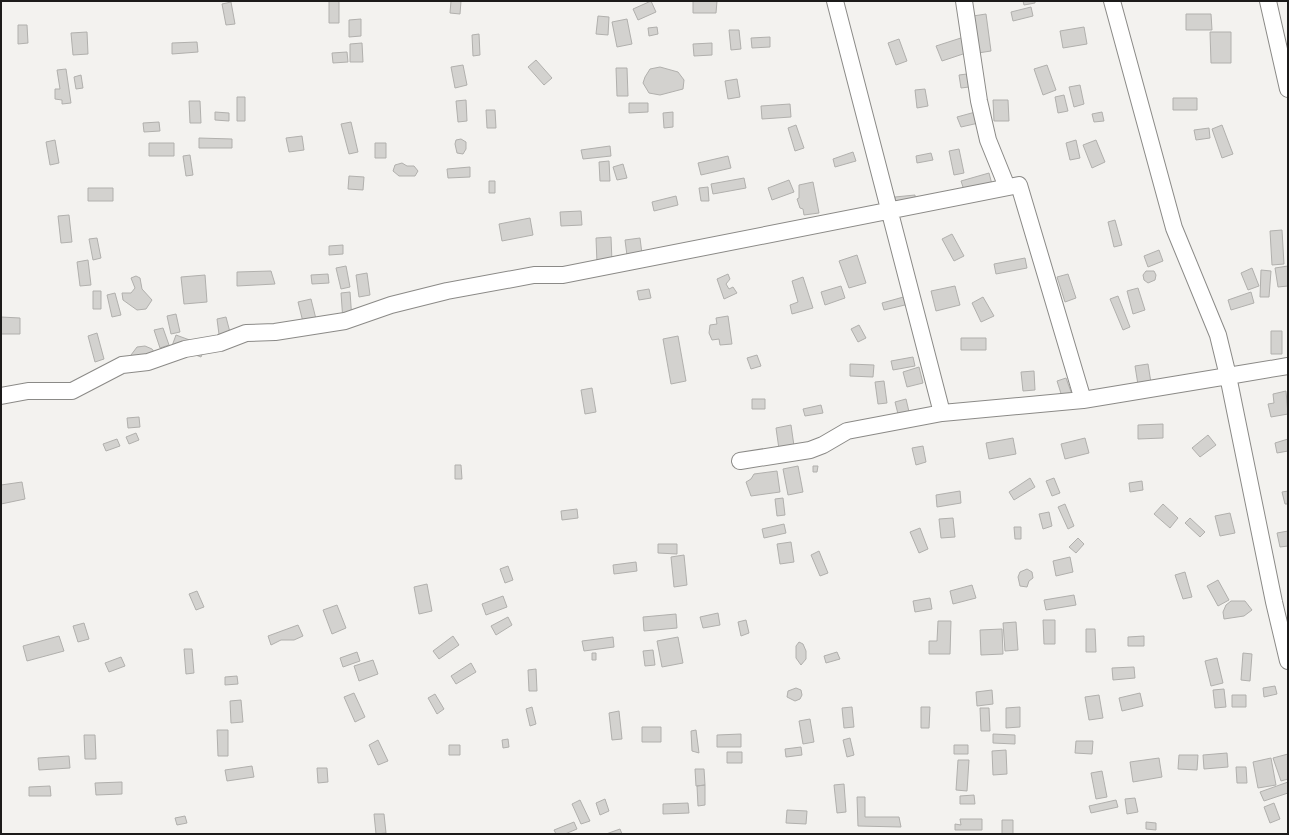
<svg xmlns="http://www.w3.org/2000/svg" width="1289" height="835" viewBox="0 0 1289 835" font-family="'Titillium Web',sans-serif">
<rect width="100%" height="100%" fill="#f3f2ef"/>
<path fill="#d3d2cf" stroke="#b1b0ad" d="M329,1h10v22h-10z
M451,1h10l-1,13 -10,-1z
M651,1l5,11 -18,8 -5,-11z
M693,1h24l-1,12h-23z
M1023,1h12v2l-11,2z
M231,2l4,22 -9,1 -4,-21z
M1031,7l2,9 -20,5 -2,-9z
M986,14l5,37 -13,2 -5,-37z
M1186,14h25l1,16h-26z
M598,16l11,1 -1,18 -12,-1z
M361,19v17l-12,1v-17z
M627,19l5,25 -15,3 -5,-25z
M18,25h9l1,18 -10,1z
M657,27l1,7 -9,2 -1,-8z
M1084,27l3,17 -24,4 -3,-17z
M729,30h10l2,19 -10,1z
M87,32l1,22 -15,1 -2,-22z
M1210,32h21v31h-20z
M479,34l1,21 -7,1 -1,-21z
M770,37v10l-18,1 -1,-10z
M964,37l5,15 -27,9 -6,-15z
M899,39l8,22 -11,4 -8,-22z
M197,42l1,10 -26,2v-11z
M362,43l1,19h-13v-18z
M712,43v12l-18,1 -1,-12z
M347,52l1,10 -15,1 -1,-10z
M536,60l16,18 -8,7 -16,-18z
M463,65l4,20 -12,3 -4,-21z
M1047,65l9,25 -13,5 -9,-26z
M660,67l18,5 6,8 -1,9 -23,6 -11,-2 -6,-10 2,-6 5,-8z
M616,68h11l1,28h-11z
M66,69l5,34 -9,1v-4l-7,-1v-10h5l-3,-19z
M967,74l2,13 -8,1 -2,-13z
M81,75l2,13 -7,1 -2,-12z
M737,79l3,18 -12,2 -3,-18z
M1080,85l4,19 -10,3 -5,-20z
M925,89l3,17 -11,2 -2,-18z
M1064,95l4,16 -10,2 -3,-16z
M237,97h8v24h-8z
M1173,98h24v12h-24z
M466,100l1,21 -9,1 -2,-21z
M993,100h15l1,21h-15z
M189,101h11l1,22h-11z
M629,103h19v9l-19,1z
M790,104l1,13 -29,2 -1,-13z
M486,110h9l1,18h-9z
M979,111l4,11 -22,5 -4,-10z
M215,112l14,1v8l-14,-1z
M673,112v15l-9,1 -1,-15z
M1102,112l2,9 -10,1 -2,-8z
M159,122l1,9 -16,1 -1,-9z
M351,122l7,30 -9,2 -8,-30z
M796,125l8,23 -9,3 -7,-23z
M1222,125l11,29 -11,4 -10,-29z
M1209,128l1,10 -14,2 -2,-10z
M302,136l2,14 -15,2 -3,-14z
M199,138l33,1v9h-33z
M461,139l5,3v7l-3,5 -6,-1 -2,-9 1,-4z
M55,140l4,23 -9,2 -4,-23z
M1076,140l4,18 -10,2 -4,-17z
M1096,140l9,22 -13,6 -9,-23z
M149,143h25v13h-25z
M375,143h11v15h-11z
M610,146l1,10 -28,3 -2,-9z
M959,149l5,24 -10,2 -5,-24z
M853,152l3,9 -21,6 -2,-8z
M931,153l2,7 -16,3 -1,-7z
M190,155l3,20 -7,1 -3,-20z
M728,156l3,12 -30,7 -3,-12z
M609,161l1,20h-10l-1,-19z
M402,163l5,3h7l4,5 -3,5h-16l-6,-5 2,-6z
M623,164l4,14 -10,2 -4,-13z
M470,167v10l-22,1 -1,-9z
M989,173l4,15 -27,8 -5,-15z
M349,176l15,1 -1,13 -15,-1z
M744,178l2,10 -33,6 -2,-10z
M789,180l5,12 -22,8 -4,-12z
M489,181h6v12h-6z
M813,182l6,31 -15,2 -1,-6 -3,-1 -3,-9 2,-1v-13z
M708,187l1,14h-8l-2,-13z
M88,188h25v13h-25z
M915,195l1,11 -20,2 -1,-11z
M676,196l2,9 -24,6 -2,-9z
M581,211l1,14 -21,1 -1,-14z
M69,215l3,27 -11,1 -3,-27z
M530,218l3,17 -31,6 -3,-17z
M1115,220l7,25 -8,2 -6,-25z
M1282,230l2,34 -12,1 -2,-34z
M952,234l12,22 -10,5 -12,-22z
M611,237l1,25 -15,1 -1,-25z
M97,238l4,20 -8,2 -4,-21z
M640,238l3,24 -15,1 -3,-23z
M343,245v9l-14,1v-9z
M1159,250l4,11 -15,6 -4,-11z
M857,255l9,28 -17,5 -10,-27z
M1025,258l2,10 -31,6 -2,-10z
M88,260l3,25 -11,1 -3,-24z
M346,266l4,21 -9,2 -5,-21z
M1288,266v20l-10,1 -3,-19z
M1252,268l7,18 -11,4 -7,-17z
M1261,270l10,1 -2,26h-9z
M271,271l4,13 -38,2v-14z
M1146,271h8l2,4 -1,5 -7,3 -4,-3 -1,-5z
M367,273l3,22 -11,2 -3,-22z
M328,274l1,9 -17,1 -1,-9z
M728,274l2,5 -4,5 3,5 4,-2 4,6 -13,6 -7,-20z
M1068,274l8,24 -11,4 -8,-25z
M205,275l2,27 -23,2 -3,-27z
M136,276l4,2 2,11 10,11 -6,9 -9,1 -14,-10 -1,-7h9l4,-5 -4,-10z
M803,277l10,31 -21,6 -2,-9 8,-3 -6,-21z
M841,286l4,12 -20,7 -4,-13z
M955,286l5,19 -24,6 -5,-20z
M1138,288l7,22 -12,4 -6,-23z
M649,289l2,9 -12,2 -2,-9z
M93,291h8v18h-8z
M350,292l2,28 -9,1 -2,-28z
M1251,292l3,11 -23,7 -3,-10z
M115,293l6,22 -9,2 -5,-22z
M907,296l2,8 -25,6 -2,-7z
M1118,296l12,31 -7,3 -13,-31z
M983,297l11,19 -13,6 -9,-19z
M311,299l6,24 -13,3 -6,-24z
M176,314l4,18 -9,2 -4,-18z
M728,316l4,28 -12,1 -1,-6 -7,1 -3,-7 1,-8 7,-1 -1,-6z
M1,317l19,1v16h-19z
M226,317l6,23 -12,2 -3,-23z
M859,325l7,13 -8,4 -7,-13z
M163,328l6,17 -9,3 -6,-18z
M1271,331h11v23h-11z
M97,333l7,26 -9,3 -7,-26z
M176,335l30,11 -5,11 -29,-11z
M678,336l8,45 -15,3 -8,-45z
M961,338h25v12h-25z
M145,346l7,3 6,8 -20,5 -7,-7 6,-8z
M757,355l4,11 -10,3 -4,-11z
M913,357l2,9 -22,4 -2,-9z
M850,364l24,1 -1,12 -23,-1z
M1148,364l4,25 -13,2 -4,-25z
M919,367l4,16 -16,4 -4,-15z
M1034,371l1,19 -12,1 -2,-19z
M1066,378l8,22 -10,3 -7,-22z
M884,381l3,22 -9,1 -3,-22z
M592,388l4,24 -11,2 -4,-24z
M1286,391l2,23 -17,3 -3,-13 6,-1 -1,-9z
M752,399h13v10h-13z
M906,399l4,17 -11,2 -4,-16z
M821,405l2,8 -18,3 -2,-7z
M139,417l1,10 -12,1 -1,-10z
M1163,424v14l-25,1v-14z
M791,425l3,21 -15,3 -3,-21z
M136,433l3,7 -10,4 -3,-7z
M1208,435l8,10 -16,12 -8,-9z
M1013,438l3,16 -27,5 -3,-16z
M1085,438l4,15 -24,6 -4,-15z
M117,439l3,7 -14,5 -3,-7z
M1288,439v12l-11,2 -2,-10z
M923,446l3,16 -10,3 -4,-17z
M455,465h6l1,14h-7z
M798,466l5,26 -15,3 -5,-26z
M813,466h5l-1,6h-4z
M777,471l3,21 -29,4 -5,-14 5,-3 3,-5z
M1030,478l5,9 -21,13 -5,-8z
M1054,478l6,15 -8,3 -6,-15z
M1142,481l1,9 -13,2 -1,-9z
M22,482l3,17 -24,5v-19z
M960,491l1,12 -24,4 -1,-12z
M1288,491v13h-3l-3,-12z
M783,498l2,17 -8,1 -2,-17z
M1065,504l9,22 -6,3 -10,-22z
M1163,504l15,14 -8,10 -16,-14z
M577,509l1,9 -16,2 -1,-9z
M1049,512l3,14 -9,3 -4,-15z
M1230,513l5,20 -15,3 -5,-20z
M953,518l2,19 -14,1 -2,-19z
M1190,518l15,14 -5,5 -15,-14z
M784,524l2,9 -22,5 -2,-9z
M1014,527h7v12h-6z
M920,528l8,21 -9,4 -9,-21z
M1288,531v15l-8,1 -3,-14z
M1078,538l6,6 -8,9 -7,-6z
M791,542l3,20 -14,2 -3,-20z
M658,544h19v10l-19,-1z
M819,551l9,22 -8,3 -9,-21z
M684,555l3,30 -13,2 -3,-30z
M1070,557l3,15 -17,4 -3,-15z
M636,562l1,9 -23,3 -1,-9z
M508,566l5,14 -8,3 -5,-14z
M1027,569l5,3 1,6 -4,3 -2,6 -7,-1 -2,-9 2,-5z
M1185,572l7,25 -9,2 -8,-24z
M1218,580l11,20 -11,6 -11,-20z
M427,584l5,27 -13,3 -5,-27z
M972,585l4,13 -23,6 -3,-13z
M197,591l7,16 -8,3 -7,-16z
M1074,595l2,10 -30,5 -2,-10z
M503,596l4,11 -21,8 -4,-11z
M930,598l2,11 -17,3 -2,-11z
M1231,601h14l7,9 -8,6 -20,3 -1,-7 3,-7z
M337,605l9,23 -14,6 -9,-24z
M718,613l2,12 -17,3 -3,-11z
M676,614l1,14 -33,3 -1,-14z
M508,617l4,8 -16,10 -5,-9z
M746,620l3,13 -8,3 -3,-14z
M1043,620h12v24h-11z
M938,621h13l-1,33h-21v-13h8z
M1016,622l2,28 -13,1 -2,-28z
M84,623l5,16 -11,3 -5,-16z
M298,625l5,11 -9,4h-13l-10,5 -3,-9z
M1002,629l1,25 -22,1 -1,-25z
M1086,629h9l1,23h-10z
M59,636l5,15 -37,10 -4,-15z
M453,636l6,9 -20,14 -6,-8z
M1144,636v10h-16v-9z
M613,637l1,10 -30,4 -2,-10z
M678,637l5,26 -21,4 -5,-26z
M799,642l4,2 3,7v8l-5,6 -5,-7v-12z
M184,649h8l2,24 -8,1z
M653,650l2,15 -10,1 -2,-15z
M357,652l3,9 -17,6 -3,-9z
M837,652l3,7 -14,4 -2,-7z
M592,653h4v7h-4z
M1243,653l9,1 -2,27 -9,-1z
M121,657l4,9 -16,6 -4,-9z
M1217,658l6,25 -12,3 -6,-25z
M373,660l5,14 -19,7 -5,-15z
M471,663l5,9 -20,12 -5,-8z
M1134,667l1,11 -22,2 -1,-12z
M536,669l1,22h-8l-1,-21z
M237,676l1,8 -13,1v-8z
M1275,686l2,8 -13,3 -1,-9z
M796,688l5,2 1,5 -2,4 -5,2 -8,-4 1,-6z
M1224,689l2,18 -11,1 -2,-18z
M992,690l1,14 -16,2 -1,-14z
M354,693l11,24 -10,5 -11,-25z
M1140,693l3,13 -21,5 -3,-13z
M435,694l9,15 -7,5 -9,-16z
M1099,695l4,23 -14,2 -4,-23z
M1232,695h14v12h-14z
M241,700l2,22 -12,1 -1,-22z
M532,707l4,17 -6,2 -4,-17z
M852,707l2,20 -10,1 -2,-20z
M921,707h9l-1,21h-8z
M1020,707v20l-14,1v-20z
M980,708h9l1,23h-9z
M619,711l3,28 -10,1 -3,-27z
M810,719l4,23 -11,2 -4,-23z
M642,727h19v15h-19z
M217,730h11v26h-10z
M696,730l3,23 -7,-2 -1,-20z
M741,734v13h-24v-12z
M993,734l22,1v9l-22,-1z
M84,735h11l1,24h-11z
M850,738l4,17 -7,2 -4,-17z
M508,739l1,8 -6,1 -1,-8z
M378,740l10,21 -10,4 -9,-20z
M1076,741h17l-1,13 -17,-1z
M449,745h11v10h-11z
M954,745h14v9h-14z
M801,747l1,8 -16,2 -1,-8z
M1006,750l1,24 -14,1 -1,-24z
M727,752h15v11h-15z
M1227,753l1,14 -24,2 -1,-14z
M1288,754v25l-7,2 -8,-23z
M1179,755h19l-1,15 -19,-1z
M69,756l1,12 -31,2 -1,-12z
M1159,758l3,19 -29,5 -3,-20z
M1271,758l5,27 -18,3 -5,-26z
M958,760h11l-2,31 -11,-1z
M252,766l2,11 -27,4 -2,-11z
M1236,767h10l1,16h-10z
M317,768h10l1,14 -10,1z
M695,769h9l1,16 -9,1z
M1102,771l5,26 -11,2 -5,-26z
M122,782v12l-26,1 -1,-12z
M1288,782v11l-24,8 -4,-9z
M844,784l2,28 -9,1 -3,-28z
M705,785v20l-7,1 -1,-20z
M50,786l1,10h-22v-9z
M974,795l1,9h-15v-8z
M857,797h8v20h34l2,10 -43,-1z
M1135,798l3,14 -11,2 -2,-15z
M605,799l4,12 -9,4 -4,-12z
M580,800l10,21 -9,3 -9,-20z
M1116,800l2,7 -27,6 -2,-7z
M688,803l1,10 -26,1v-10z
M1274,803l6,16 -10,4 -6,-16z
M787,810l20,1 -1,13 -20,-1z
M374,814h10l2,19 -10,1z
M185,816l2,7 -10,2 -2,-7z
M960,819h22v11h-27v-6l6,1z
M1002,820h11v14h-11z
M574,822l3,7 -12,5h-9l-2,-4z
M1146,822l10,1v7l-10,-1z
M620,829l2,5h-16z"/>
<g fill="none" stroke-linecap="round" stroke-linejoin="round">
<defs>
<path id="street" d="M835,1l107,412
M964,1l15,100 9,39 19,47
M1112,1l62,227 44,107 10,41 60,-10
M1268,1l20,88
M1,396l27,-5h44l50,-26 26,-3 37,-13 35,-6 26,-10 29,-1 70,-11 46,-16 56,-14 87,-16h29l456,-90 64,215
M740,461l70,-11 13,-5 24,-14 95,-18 141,-13 145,-24 46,226 14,59"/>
</defs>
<use href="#street" stroke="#8b8a87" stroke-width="18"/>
<use href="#street" stroke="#fff" stroke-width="16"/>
</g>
<rect width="1289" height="835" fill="none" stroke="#1c1b1a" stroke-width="4"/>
</svg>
